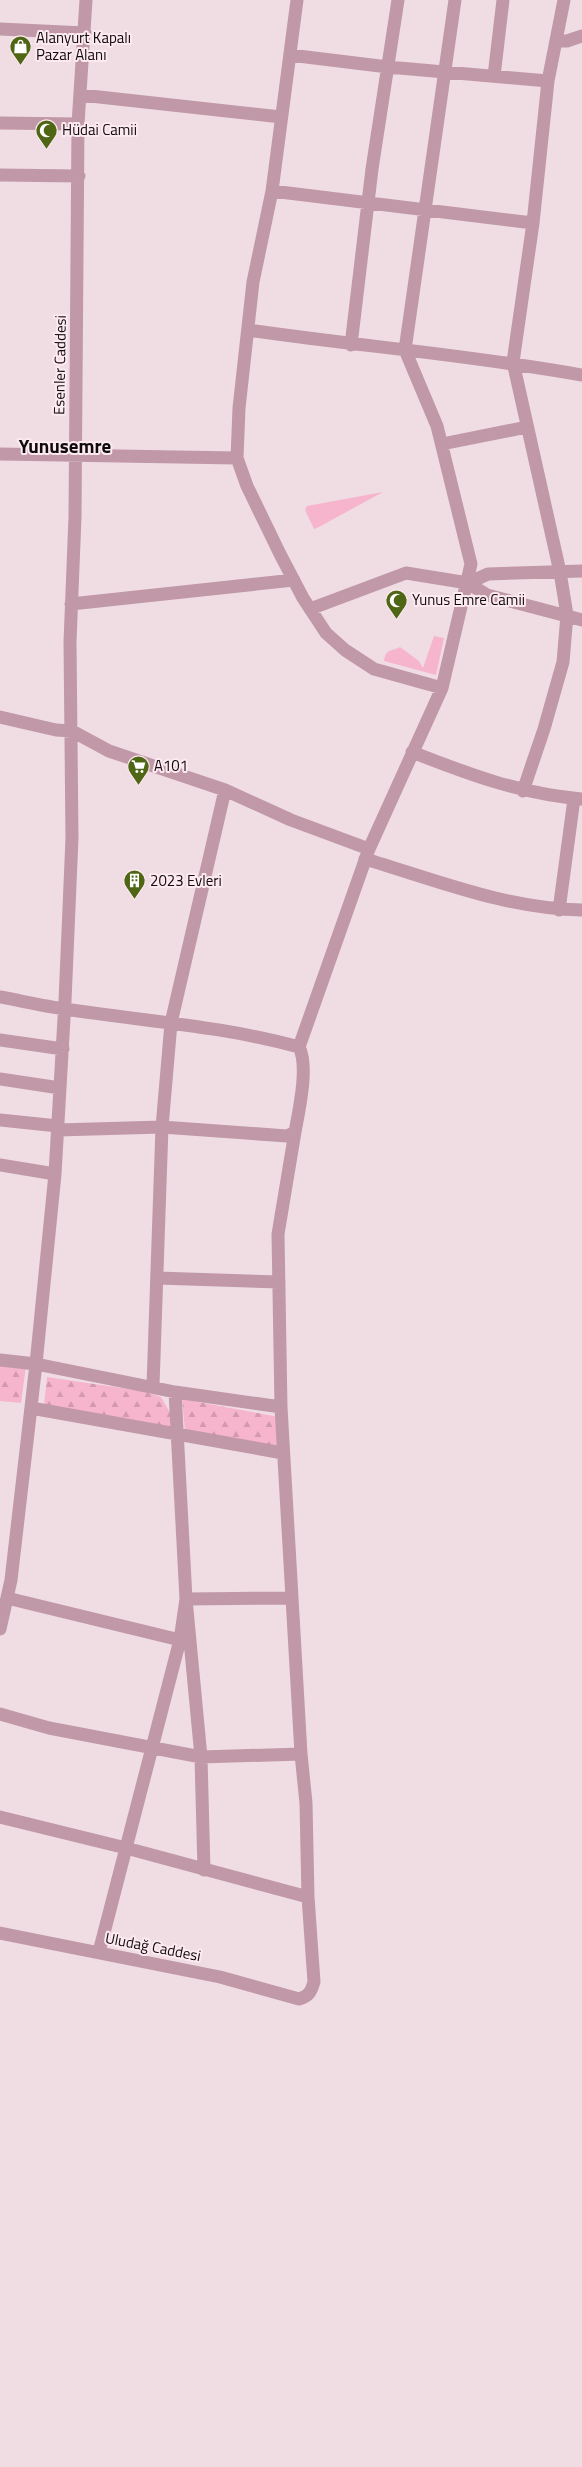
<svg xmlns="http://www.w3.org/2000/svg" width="582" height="2467" viewBox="0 0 582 2467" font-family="'Titillium Web',sans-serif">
<defs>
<pattern id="forest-firs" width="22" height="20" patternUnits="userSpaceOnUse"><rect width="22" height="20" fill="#f6b4cd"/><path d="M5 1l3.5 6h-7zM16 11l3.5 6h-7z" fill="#d299af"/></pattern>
</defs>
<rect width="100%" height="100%" fill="#f0dde4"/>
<path fill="#f6b4cd" d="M383,492l-66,36 -3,1 -9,-19 2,-4z
M434,636l10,2 -8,37 -52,-14c2,-13 7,-9 16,-14l19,14 4,7z"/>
<path fill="url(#forest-firs)" d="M0,1364l26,2 -5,37 -21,-2z
M47,1377l95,14 19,6 11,19 -2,11 -126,-22z
M182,1399l97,18v29l-94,-15z"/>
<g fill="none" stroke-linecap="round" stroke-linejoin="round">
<path stroke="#c198a7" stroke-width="13" d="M297,0l-25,191 -19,91 -14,126 -2,50 10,28 33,68 23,44 23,35 19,17 29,19 68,19
M0,29l85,4
M556,41h11l15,-5
M290,55l98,12 160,14
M494,76l9,-76
M81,95l200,22
M0,123l78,1
M0,175l79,1
M272,191l261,32
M248,330c111,16 223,25 334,45
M351,345l21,-176 26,-169
M442,444l85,-17
M0,454l237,4
M468,583l20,-9 94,-3
M71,604l223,-24
M310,609l96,-36 62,10 19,12 95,25
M0,717l56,13 16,1 37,20 116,39 66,30 78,29
M412,752c56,22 109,42 170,47
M523,791l21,-62 19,-67 4,-47 -7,-43 -47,-210 20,-139 15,-142 16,-81
M365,859c71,21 142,50 217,51
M559,910l15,-111
M0,997c22,4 44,9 65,12 78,12 158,17 234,38 10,19 0,63 -4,85l-8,4 -125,-9 -104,3
M0,1040l63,9
M299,1047l70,-198 73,-161 29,-124 -34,-138 -32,-76 50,-350
M0,1079l60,9
M0,1120l58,6
M0,1165l55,9
M157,1278l122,4
M0,1360l36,4 139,28 106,15 -3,-173 17,-102
M153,1386l9,-259 9,-104 54,-233
M31,1408l252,45
M7,1598l173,42
M0,1629l11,-49 25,-216 19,-190 10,-173 7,-163 -2,-196 5,-125 3,-393 8,-124
M0,1714l49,14 152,29 100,-3
M0,1817l126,31 182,49
M204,1870l-3,-113 -15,-158 106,-1
M0,1933l220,44 79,22c10,-3 12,-7 15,-17l-6,-85 -2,-94 -5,-49 -20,-347
M99,1952l81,-312 6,-41 -11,-207"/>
</g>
<defs>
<symbol id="shop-pin" viewBox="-11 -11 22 30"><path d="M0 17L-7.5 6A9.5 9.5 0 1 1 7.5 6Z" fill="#4f6614" stroke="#fdeaf1"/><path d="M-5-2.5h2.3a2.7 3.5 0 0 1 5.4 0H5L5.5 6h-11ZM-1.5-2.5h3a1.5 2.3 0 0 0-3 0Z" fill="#fff"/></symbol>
<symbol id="mosque-pin" viewBox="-11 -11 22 30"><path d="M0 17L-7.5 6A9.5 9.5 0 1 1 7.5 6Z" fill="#4f6614" stroke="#fdeaf1"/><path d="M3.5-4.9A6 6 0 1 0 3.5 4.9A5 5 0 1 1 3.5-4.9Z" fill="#fff"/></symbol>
<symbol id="supermarket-pin" viewBox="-11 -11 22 30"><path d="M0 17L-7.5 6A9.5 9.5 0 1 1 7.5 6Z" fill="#4f6614" stroke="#fdeaf1"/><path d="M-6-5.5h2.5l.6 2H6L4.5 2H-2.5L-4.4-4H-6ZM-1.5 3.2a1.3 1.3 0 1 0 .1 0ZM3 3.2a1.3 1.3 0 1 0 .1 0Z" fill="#fff"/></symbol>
<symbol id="building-pin" viewBox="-11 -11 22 30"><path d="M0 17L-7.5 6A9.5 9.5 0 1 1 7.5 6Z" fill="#4f6614" stroke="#fdeaf1"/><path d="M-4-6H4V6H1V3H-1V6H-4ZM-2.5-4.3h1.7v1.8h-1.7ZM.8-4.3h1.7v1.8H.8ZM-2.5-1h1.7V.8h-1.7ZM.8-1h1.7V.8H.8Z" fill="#fff"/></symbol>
</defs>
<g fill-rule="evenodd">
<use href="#shop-pin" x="8" y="34" width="25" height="34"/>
<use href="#mosque-pin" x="34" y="118" width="25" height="34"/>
<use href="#mosque-pin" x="384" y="588" width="25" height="34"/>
<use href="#supermarket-pin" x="126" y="754" width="25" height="34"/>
<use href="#building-pin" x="122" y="868" width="25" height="34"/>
</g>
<g text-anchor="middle" stroke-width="4" stroke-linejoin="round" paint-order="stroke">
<g font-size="15" fill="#100b0d" stroke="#fdeaf1" text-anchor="start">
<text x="36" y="43">Alanyurt Kapalı<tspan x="36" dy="17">Pazar Alanı</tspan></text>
<text x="62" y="135">Hüdai Camii</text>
<text x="412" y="605">Yunus Emre Camii</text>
<text x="154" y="771">A101</text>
<text x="150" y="886">2023 Evleri</text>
</g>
<g font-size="15" fill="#100b0d" stroke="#fdeaf1">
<text transform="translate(60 365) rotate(-89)" y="5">Esenler Caddesi</text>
<text transform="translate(153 1947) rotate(11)" y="5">Uludağ Caddesi</text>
</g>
<g font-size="19" font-weight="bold" fill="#100b0d" stroke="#fdeaf1">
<text x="65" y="453">Yunusemre</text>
</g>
</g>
</svg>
